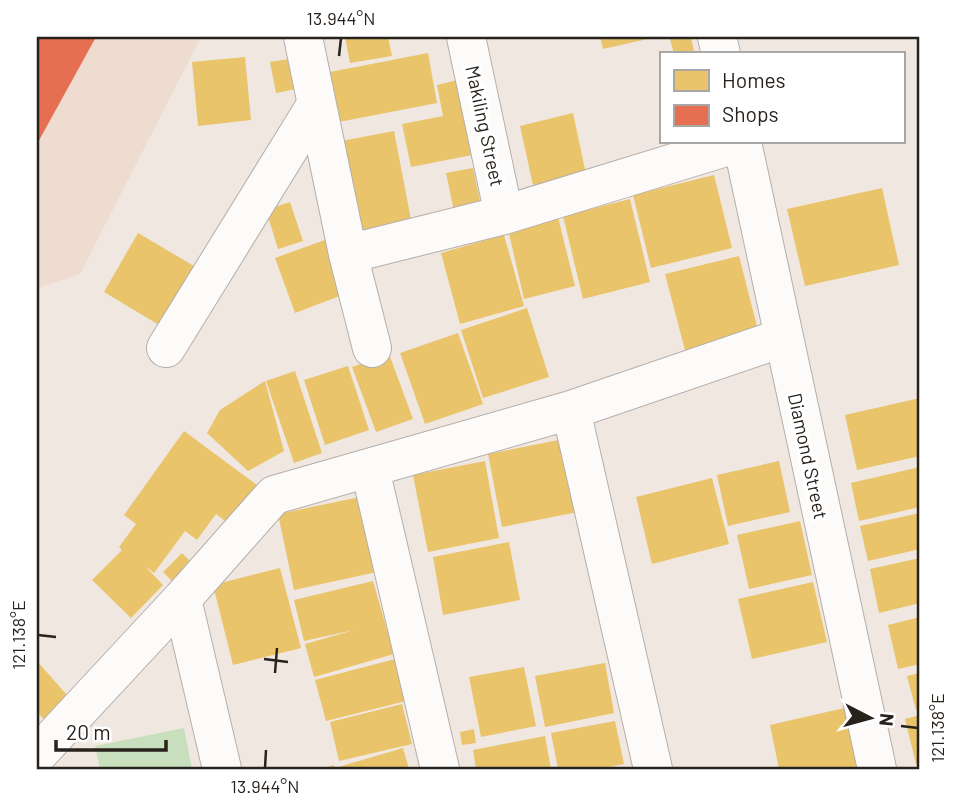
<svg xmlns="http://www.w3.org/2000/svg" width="957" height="806" viewBox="0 0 957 806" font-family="Barlow,sans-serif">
<rect width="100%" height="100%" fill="#f0e7e0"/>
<path fill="#eddccf" d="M37,37h164l-121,237 -43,14z"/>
<path fill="#c8dfbe" d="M184,728l8,41h-92l-5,-23z"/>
<path fill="#e9c46a" d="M345,37h43l4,19 -42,7z
M600,37h52v1l-49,11z
M682,37h9l3,15 -20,2 -4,-15z
M428,53l9,50 -98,19 -9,-50z
M245,57l6,63 -53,6 -6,-64z
M295,58l6,30 -25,5 -6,-31z
M462,79l15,75 -66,13 -9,-43 41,-8 -6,-31z
M573,113l13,61 -53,11 -13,-59z
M394,131l19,99 -63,12 -19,-99z
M473,168l8,38 -27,5 -8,-38z
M714,175l18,73 -81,20 -18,-73z
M882,188l17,77 -94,21 -18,-77z
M630,199l20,83 -67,17 -20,-83z
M290,202l13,39 -25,8 -12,-39z
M558,217l17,69 -51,13 -16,-70z
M138,233l61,36 -35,59 -60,-36z
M504,235l20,71 -64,18 -19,-71z
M333,237l20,54 -58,22 -20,-55z
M739,256l20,78 -73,20 -21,-80z
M527,308l22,69 -66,21 -22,-68z
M458,333l25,71 -58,20 -25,-71z
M389,354l24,65 -37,13 -24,-65z
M348,366l21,64 -44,15 -21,-65z
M295,371l27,82 -28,10 -28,-82z
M265,381l19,70 -36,20 -41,-38 13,-23z
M920,398v58l-63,14 -12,-55z
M184,431l73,54 -28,39 -13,-10 -19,26 -12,-9 -31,42 -9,-7 18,19 -32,33 -39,-38 30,-30 -3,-3 17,-23 -12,-9z
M564,439l14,73 -76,15 -14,-73z
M485,461l14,77 -71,14 -15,-77z
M779,461l11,51 -62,14 -11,-51z
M920,467v40l-61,14 -8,-38z
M712,478l17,66 -77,20 -16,-67z
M360,497l17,75 -83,18 -16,-76z
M920,513v36l-52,12 -8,-35z
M800,521l12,54 -63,14 -12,-54z
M509,542l11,58 -77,15 -10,-58z
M182,553l13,13 -19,19 -13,-13z
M920,558v45l-41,10 -9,-44z
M280,568l21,80 -68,17 -20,-80z
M373,581l21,73 -80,23 -9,-33 49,-14 -50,11 -10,-41z
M813,582l14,60 -75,17 -14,-60z
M920,617v47l-22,5 -10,-44z
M395,659l11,42 -80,20 -11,-41z
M37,661l36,41 -25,22 -11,-12z
M605,663l9,50 -69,14 -10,-51z
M524,667l12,59 -55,11 -12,-60z
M920,673v35l-4,2 -9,-34z
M402,704l10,40 -73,17 -9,-39z
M853,706l14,63h-88l-9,-44z
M920,715v48l-4,1 -11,-45z
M615,721l9,43 -26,5h-40l-7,-36z
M474,729l2,14 -14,2 -2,-13z
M545,736l6,33h-75l-3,-19z
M403,748l6,21h-87l12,-4 1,3z"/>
<path fill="#e76f51" d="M37,37h59l-59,107z"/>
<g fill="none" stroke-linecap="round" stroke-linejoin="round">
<defs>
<path id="street" d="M303,37l45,217 24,94
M466,37l38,178
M717,37l4,17
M348,254l156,-39 238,-73 135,627
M166,348l150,-243
M571,410l82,359
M370,469l70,300
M182,599l40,170
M37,755l145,-156 92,-104 297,-85 211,-72"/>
</defs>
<use href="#street" stroke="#b5aea9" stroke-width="40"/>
<use href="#street" stroke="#fdfbfa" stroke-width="38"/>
</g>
<path fill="none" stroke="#28221d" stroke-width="2.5" d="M339,56l2,-18M38,635l18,2M264,659l24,3M275,673l2,-25M901,726l17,2M265,768l1,-18"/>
<g text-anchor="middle" stroke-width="7" stroke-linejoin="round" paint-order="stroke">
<g font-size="19" fill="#28221d" stroke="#fff">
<text transform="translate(485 126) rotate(78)" y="7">Makiling Street</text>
<text transform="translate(808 456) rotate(78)" y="7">Diamond Street</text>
</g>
</g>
<rect width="957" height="806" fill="none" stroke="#ffffff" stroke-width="77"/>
<rect x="660" y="52" width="245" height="91" fill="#ffffff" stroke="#a9a7a5" stroke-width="2"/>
<rect x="674" y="70" width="35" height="21" fill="#e9c46a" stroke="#a9a7a5" stroke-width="2"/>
<text x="722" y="88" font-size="21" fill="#28221d">Homes</text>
<rect x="674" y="105" width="35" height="21" fill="#e76f51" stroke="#a9a7a5" stroke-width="2"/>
<text x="722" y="122" font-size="21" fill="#28221d">Shops</text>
<g transform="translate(870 718) rotate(96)" stroke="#ffffff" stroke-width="5" paint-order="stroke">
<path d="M0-5L12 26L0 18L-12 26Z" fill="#28221d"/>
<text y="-10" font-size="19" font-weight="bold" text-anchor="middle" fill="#28221d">N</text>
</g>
<path d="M56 740v10h110v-10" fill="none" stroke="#28221d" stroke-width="3.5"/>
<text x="66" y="740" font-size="21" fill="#28221d" stroke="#ffffff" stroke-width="5" paint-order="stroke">20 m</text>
<rect x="38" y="38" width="880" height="730" fill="none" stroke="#28221d" stroke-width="2.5"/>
<g font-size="18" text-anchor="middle" fill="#28221d">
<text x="341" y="25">13.944°N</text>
<text transform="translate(19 635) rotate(-90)" y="6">121.138°E</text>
<text transform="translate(938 728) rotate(-90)" y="6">121.138°E</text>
<text x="265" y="793">13.944°N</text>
</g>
</svg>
